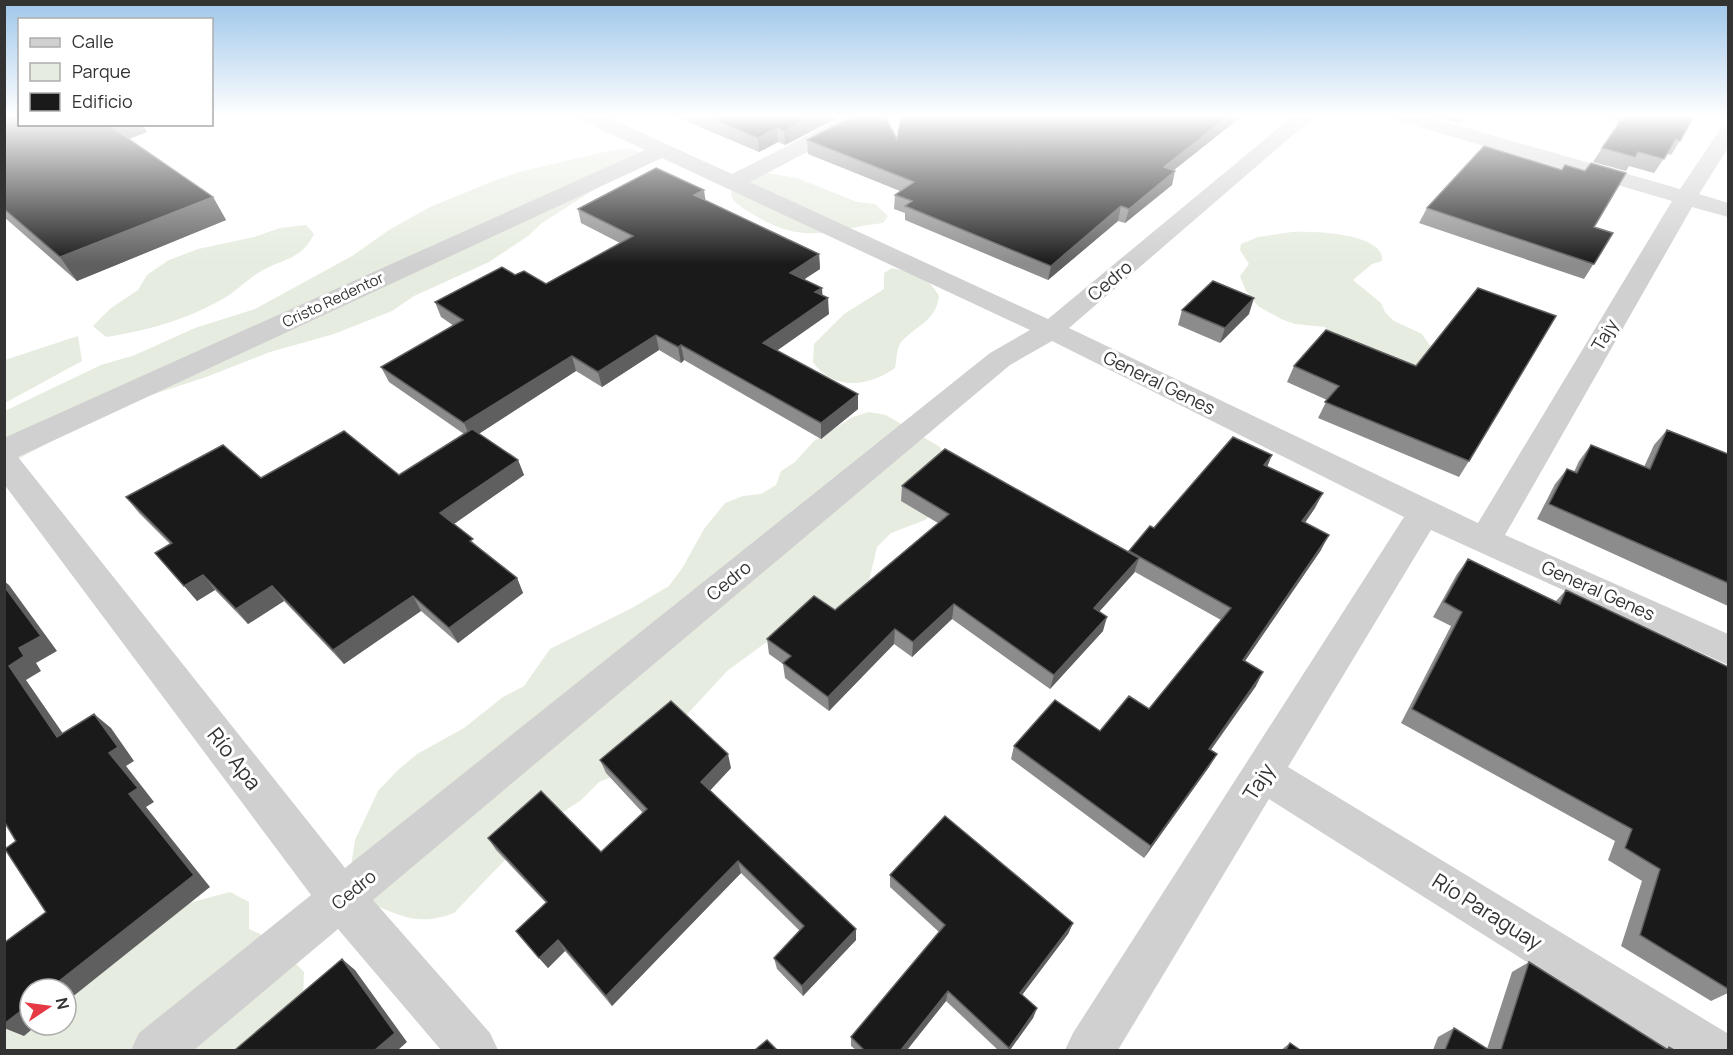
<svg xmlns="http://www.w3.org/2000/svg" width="1733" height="1055" viewBox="0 0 1733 1055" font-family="Manrope,sans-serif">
<rect width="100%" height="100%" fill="#fff"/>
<path fill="#e6ecdf" d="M630,148l14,7 -39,23 -10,11 -53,34 -14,13 -39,26 -75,34 -22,15 -58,23 -64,18 -64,25 -70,23 -34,14 -97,52v-55l96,-46 34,-10 60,-27 60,-19 97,-53 37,-26 41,-23 66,-27 23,-8 89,-21z
M762,172l35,6 60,24 18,2 13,12 -5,7c-52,6 -77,23 -127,-7 -8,-5 -16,-9 -23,-16l-2,-6 3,-12z
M306,225l8,9c-12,25 -29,24 -51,36 -15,8 -27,22 -42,30 -38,21 -72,30 -115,37l-13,-11 18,-18 27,-18 9,-15 22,-15 29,-11 56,-12 26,-9z
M1292,232c20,-1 77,1 88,20 2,2 2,6 2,9l-10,3 -19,16 28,23 4,9 9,9 28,13 13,19 -14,13 -13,2 -67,-25 -16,-16 -30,-3 -14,-5 -23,-13 -12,-15 -6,-15 9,-12 -9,-14 1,-6 17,-7z
M892,268c22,5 35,7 47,28 -3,25 -22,29 -37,45 -6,7 -5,18 -7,27 -26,19 -63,23 -82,-6l1,-18 30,-30 40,-25v-16z
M78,336l4,25 -77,42v-43z
M869,412l17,3 54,32 11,24 -14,38 -12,11 -34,13 -14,14 -15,63 -83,23 -52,38 -46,50 -59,52 -23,9 -19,19 -47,30 -79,82c-34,13 -51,4 -82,-9l-21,-38 4,-26 23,-49 19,-20 20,-17 47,-26 39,-31 21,-11 26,-37 82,-41 37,-22 14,-19 21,-38 21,-26 18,-7 18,-2 15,-9 5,-14 14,-9 19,-21 39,-24z
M230,892l19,10v27l22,10 33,33 -1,27 -13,51h-285l-1,-36 26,11h36v-36l108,-82z"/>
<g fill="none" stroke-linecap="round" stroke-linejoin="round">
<path fill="#d0d0d0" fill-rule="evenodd" d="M578,116h27l127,58 114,-58h25l-3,4 -118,62 298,137 245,-203h22l-246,212 409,195 194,-322 -276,-81 -3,-4h32l255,73 41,-61 7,-2v22l-29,46 29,9v14l-36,-10 -187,328 223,99v31l-297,-135 -143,237 439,266 1,17h-62l-397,-251 -151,251h-53l8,-17 331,-516 -352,-176 -42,24 -637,535 117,133 8,17h-57l-103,-121 -144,121h-63l8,-17 172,-138 -307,-411v-46l641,-288 -64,-30zM662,158l368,172 -40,23 -645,515 -327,-411z"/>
</g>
<path fill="#8c8c8c" d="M4,116l16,8h122l5,8 -19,7 85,58 13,23 -149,61 -73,-64z
M674,116h167l-56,29 -7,-3 -19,10z
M901,116h341l-68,54 -2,15 -47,38 -7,-2 -70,59 -143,-60v-7l-11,-4 1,-14 5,-4 -92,-37 -1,-14 90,-1z
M1433,116h32l-5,7z
M1603,116h91l-14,25 -9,14 -4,-1 -13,19 -25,-7 -3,5 -33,-9 9,-14 16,-24h-2l2,-4z
M705,200l114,54 1,15 -16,10 18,9v8l7,18 -53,37 82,58 -37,30 -137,-79 -3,3 -22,-13 -57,37 -26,-16 -97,62 39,27 6,15 -70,49 23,22 40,32 6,15 -65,50 -37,-32 -77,53 -60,-63 -36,23 -33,-34 -18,11 -27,-57 -31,-31 -13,-16 135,-19 138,-3 65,-41 -75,-52 -8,-15 73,-41 -13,-9 -6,-15 80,-27 31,9 74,-41 -39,-20 -3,-14z
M1427,208l167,19 19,6 -29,46 -165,-56z
M1182,310l67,4 -29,29 -42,-18z
M1326,330l143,131 -10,16 -141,-59 9,-18 -40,-18 7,-16z
M1667,430l61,24v152l-191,-87 18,-35 12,-15 7,3 5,-11 12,-16 53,22 10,-22z
M1267,466l48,42 -10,15 16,27 -76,111 11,25 -45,64 6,4 -8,13 -65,91 -133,-99 3,-13 86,-15 49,-22 72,-89 -86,-48 -1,1 -35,38 4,20 -53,58 -98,-70 -40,38 -18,-13 -65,67 -44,-33 -2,-14 -14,-10 -2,-15 68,-29 103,-87 -37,-22 1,-15 227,67v-2l25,-23z
M1468,559l88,42 10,-11 162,77v326l-17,8 -90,-55 21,-65 -34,-21 7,-19 -214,-118 50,-97 -18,-9 24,-43z
M600,760l131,8 -21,22 146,150 -53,56 -26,-27 -3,-11 26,-27 -59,-58 -129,133 -47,-55 -17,17 -32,-37 30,-28 -50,-53 -8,-12 113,14 42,-39 -37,-40z
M890,875l183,48 -5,11 -46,61 15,13 -4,10 -23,32h-12l-52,-49 -39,49h-51l-5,-4v-9l88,-105 -49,-45z
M1529,962l137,87 3,-2 5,3h-241l5,-13 16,-9 33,21 25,-77z
M1290,1043l10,7h-19z"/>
<path fill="#5f5f5f" d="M814,116h27l-56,29 -1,-14z
M1229,116h13l-82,65 4,-14z
M104,124h38l5,8 -31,12z
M777,128l1,14 -19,10 -1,-14z
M1175,171l-3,14 -47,38 4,-14z
M704,190l2,14 -12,-9z
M213,197l13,23 -149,61 -17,-24z
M1121,206l-3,15 -70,59 3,-14z
M819,254l1,15 -29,19 -1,-15z
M822,288l1,14 5,-4 1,16 -64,45 -2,-16 52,-51z
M1254,298l-5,16 -29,29 5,-15z
M656,335l3,15 -57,37 -4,-15z
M681,345l3,15 -3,3 -3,-16z
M572,356l4,15 -105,68 -7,-16z
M858,394v15l-37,30v-16z
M1272,455l-6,15 -2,-5z
M518,460l6,15 -76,53 -8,-15z
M1323,493l-8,15 -20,28 7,-15z
M1329,535l-8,15 -85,124 7,-14z
M1139,558l-5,15 -44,49 4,-14z
M203,575l12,15 -18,11 -13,-15z
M517,578l6,15 -65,50 -9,-15z
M4,581l5,4 48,66 -21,12 5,8 -15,9 49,71 -18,-14 -48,-71 10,-18 -15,-62z
M272,586l12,15 -36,23 -12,-15z
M413,596l8,15 -77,53 -11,-14z
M954,604l-2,15 -40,38 1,-15z
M1107,617l-4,14 -53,58 4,-14z
M895,629l-1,15 -65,67 -1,-14z
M1263,672l-7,14 -54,76 7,-13z
M94,714l17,14 23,33 -8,5 28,36 -8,5 64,80 -144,115v-13h-17l80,-195 -20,-41z
M728,754l3,14 -26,28 -4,-14z
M1217,754l-8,13 -65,91 7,-12z
M738,861l3,12 -129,133 -6,-10z
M1073,923l-5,11 -52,69 4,-10z
M856,929v11l-53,56 -1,-10z
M558,940l7,11 -17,17 -9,-10z
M342,959l13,11 52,72 -9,8h-23z
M948,991l-2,10 -39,49h-6z
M30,1004v21h7l-13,11 -20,-8v-4z
M1037,1008l-4,10 -23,32h-2z"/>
<path fill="#1a1a1a" stroke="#5f5f5f" stroke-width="1.5" d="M4,116h16v8h87l106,73 -153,60 -56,-48z
M705,116h109l-30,15 -7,-3 -19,10z
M854,116h31l12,23 4,-23h328l-65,51 11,4 -46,38 -8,-3 -70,60 -146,-60 7,-5 -17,-6 19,-13 -107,-42z
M1624,116h70l-14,25 -4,-2 -12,20 -26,-7 -3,5 -33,-9z
M1484,146l78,24 3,-5 20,6 6,-8 35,10 -32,54 19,6 -19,31 -167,-56z
M656,168l48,22 -10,5 125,59 -29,19 32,15 -7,4 13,6 -65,45 95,51 -37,29 -140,-78 -3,2 -22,-12 -58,37 -26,-16 -108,67 -83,-56 82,-47 -28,-18 67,-35 13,8 9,-4 22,13 87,-48 -55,-27z
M1213,281l41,17 -29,30 -43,-18z
M1478,288l78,28 -87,145 -144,-59 14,-16 -45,-20 32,-36 90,36z
M472,429l46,31 -78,53 33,26 -3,2 47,37 -68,50 -36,-32 -80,54 -61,-64 -36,23 -33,-34 -19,11 -29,-33 17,-10 -46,-46 97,-52 38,33 83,-47 55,44z
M1667,430l61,24v129l-179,-79 18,-35 10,4 14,-28 59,24z
M1233,437l39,18 -8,10 59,28 -21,28 27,14 -86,125 20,12 -54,77 8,5 -66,92 -137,-100 41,-46 45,31 29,-35 20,13 82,-101 -102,-57 21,-25 4,2z
M945,449l194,109 -45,50 13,9 -53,58 -100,-71 -41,38 -18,-13 -67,68 -45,-34 8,-7 -24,-17 47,-43 21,14 114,-96 -47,-28z
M1468,559l92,45 6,-14 162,77v322l-88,-54 20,-66 -35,-21 7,-19 -220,-120 50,-97 -18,-10z
M4,586l37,50 -22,12 5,8 -15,10 48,71 37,-23 24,33 -9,6 29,35 -9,6 65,81 -145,114h-19v15l-26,20v-81l42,-31 -41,-63 11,-8 -12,-20z
M671,701l57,53 -27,28 155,147 -54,57 -28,-28 30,-32 -66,-65 -132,135 -48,-56 -19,18 -23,-27 31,-29 -59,-64 53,-47 60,61 46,-43 -47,-49z
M945,816l128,107 -53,70 17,15 -28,40 -61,-57 -47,59h-37l-13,-13 94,-112 -55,-50z
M342,959l53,74 -20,17h-140z
M1529,962l139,88 1,-3 5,3h-173z
M1454,1028l35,22h-44z
M767,1040l10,10h-22z
M1290,1043l10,7h-14z"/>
<linearGradient id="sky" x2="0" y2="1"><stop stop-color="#9ec6ea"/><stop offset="0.44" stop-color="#fff"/><stop offset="1" stop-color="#fff" stop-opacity="0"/></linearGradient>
<rect width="1733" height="264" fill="url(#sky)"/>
<g text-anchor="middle" stroke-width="6" stroke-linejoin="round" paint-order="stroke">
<g font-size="15" fill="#333" stroke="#fff">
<text transform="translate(333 300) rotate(-25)" y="5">Cristo Redentor</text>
</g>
<g font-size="18" fill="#333" stroke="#fff">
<text transform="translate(1110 281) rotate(-40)" y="6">Cedro</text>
<text transform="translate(1605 335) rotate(-60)" y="6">Tajy</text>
<text transform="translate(1159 383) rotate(26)" y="6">General Genes</text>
<text transform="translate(729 581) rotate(-39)" y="6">Cedro</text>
<text transform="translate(1598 591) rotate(24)" y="6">General Genes</text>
<text transform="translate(354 890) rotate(-39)" y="6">Cedro</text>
</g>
<g font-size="21" fill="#333" stroke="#fff">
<text transform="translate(234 759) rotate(52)" y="7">Río Apa</text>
<text transform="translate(1259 782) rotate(-58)" y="7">Tajy</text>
<text transform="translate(1487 912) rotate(32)" y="7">Río Paraguay</text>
</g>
</g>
<rect width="1733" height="1055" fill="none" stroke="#333333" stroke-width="12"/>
<rect x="18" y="18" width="195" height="108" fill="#ffffff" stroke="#adadad" stroke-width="1.5"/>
<rect x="30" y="38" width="30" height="9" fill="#d0d0d0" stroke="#adadad" stroke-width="1.5"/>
<text x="72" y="48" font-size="18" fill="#333333">Calle</text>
<rect x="30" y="63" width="30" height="18" fill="#e6ecdf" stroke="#adadad" stroke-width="1.5"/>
<text x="72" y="78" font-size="18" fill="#333333">Parque</text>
<rect x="30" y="93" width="30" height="18" fill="#1a1a1a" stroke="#adadad" stroke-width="1.5"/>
<text x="72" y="108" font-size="18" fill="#333333">Edificio</text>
<g transform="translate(48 1007) rotate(77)"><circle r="28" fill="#ffffff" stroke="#adadad" stroke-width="1.5"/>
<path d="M0-4.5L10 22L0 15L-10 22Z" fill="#e63946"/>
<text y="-9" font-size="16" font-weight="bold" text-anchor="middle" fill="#333333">N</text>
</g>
</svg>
